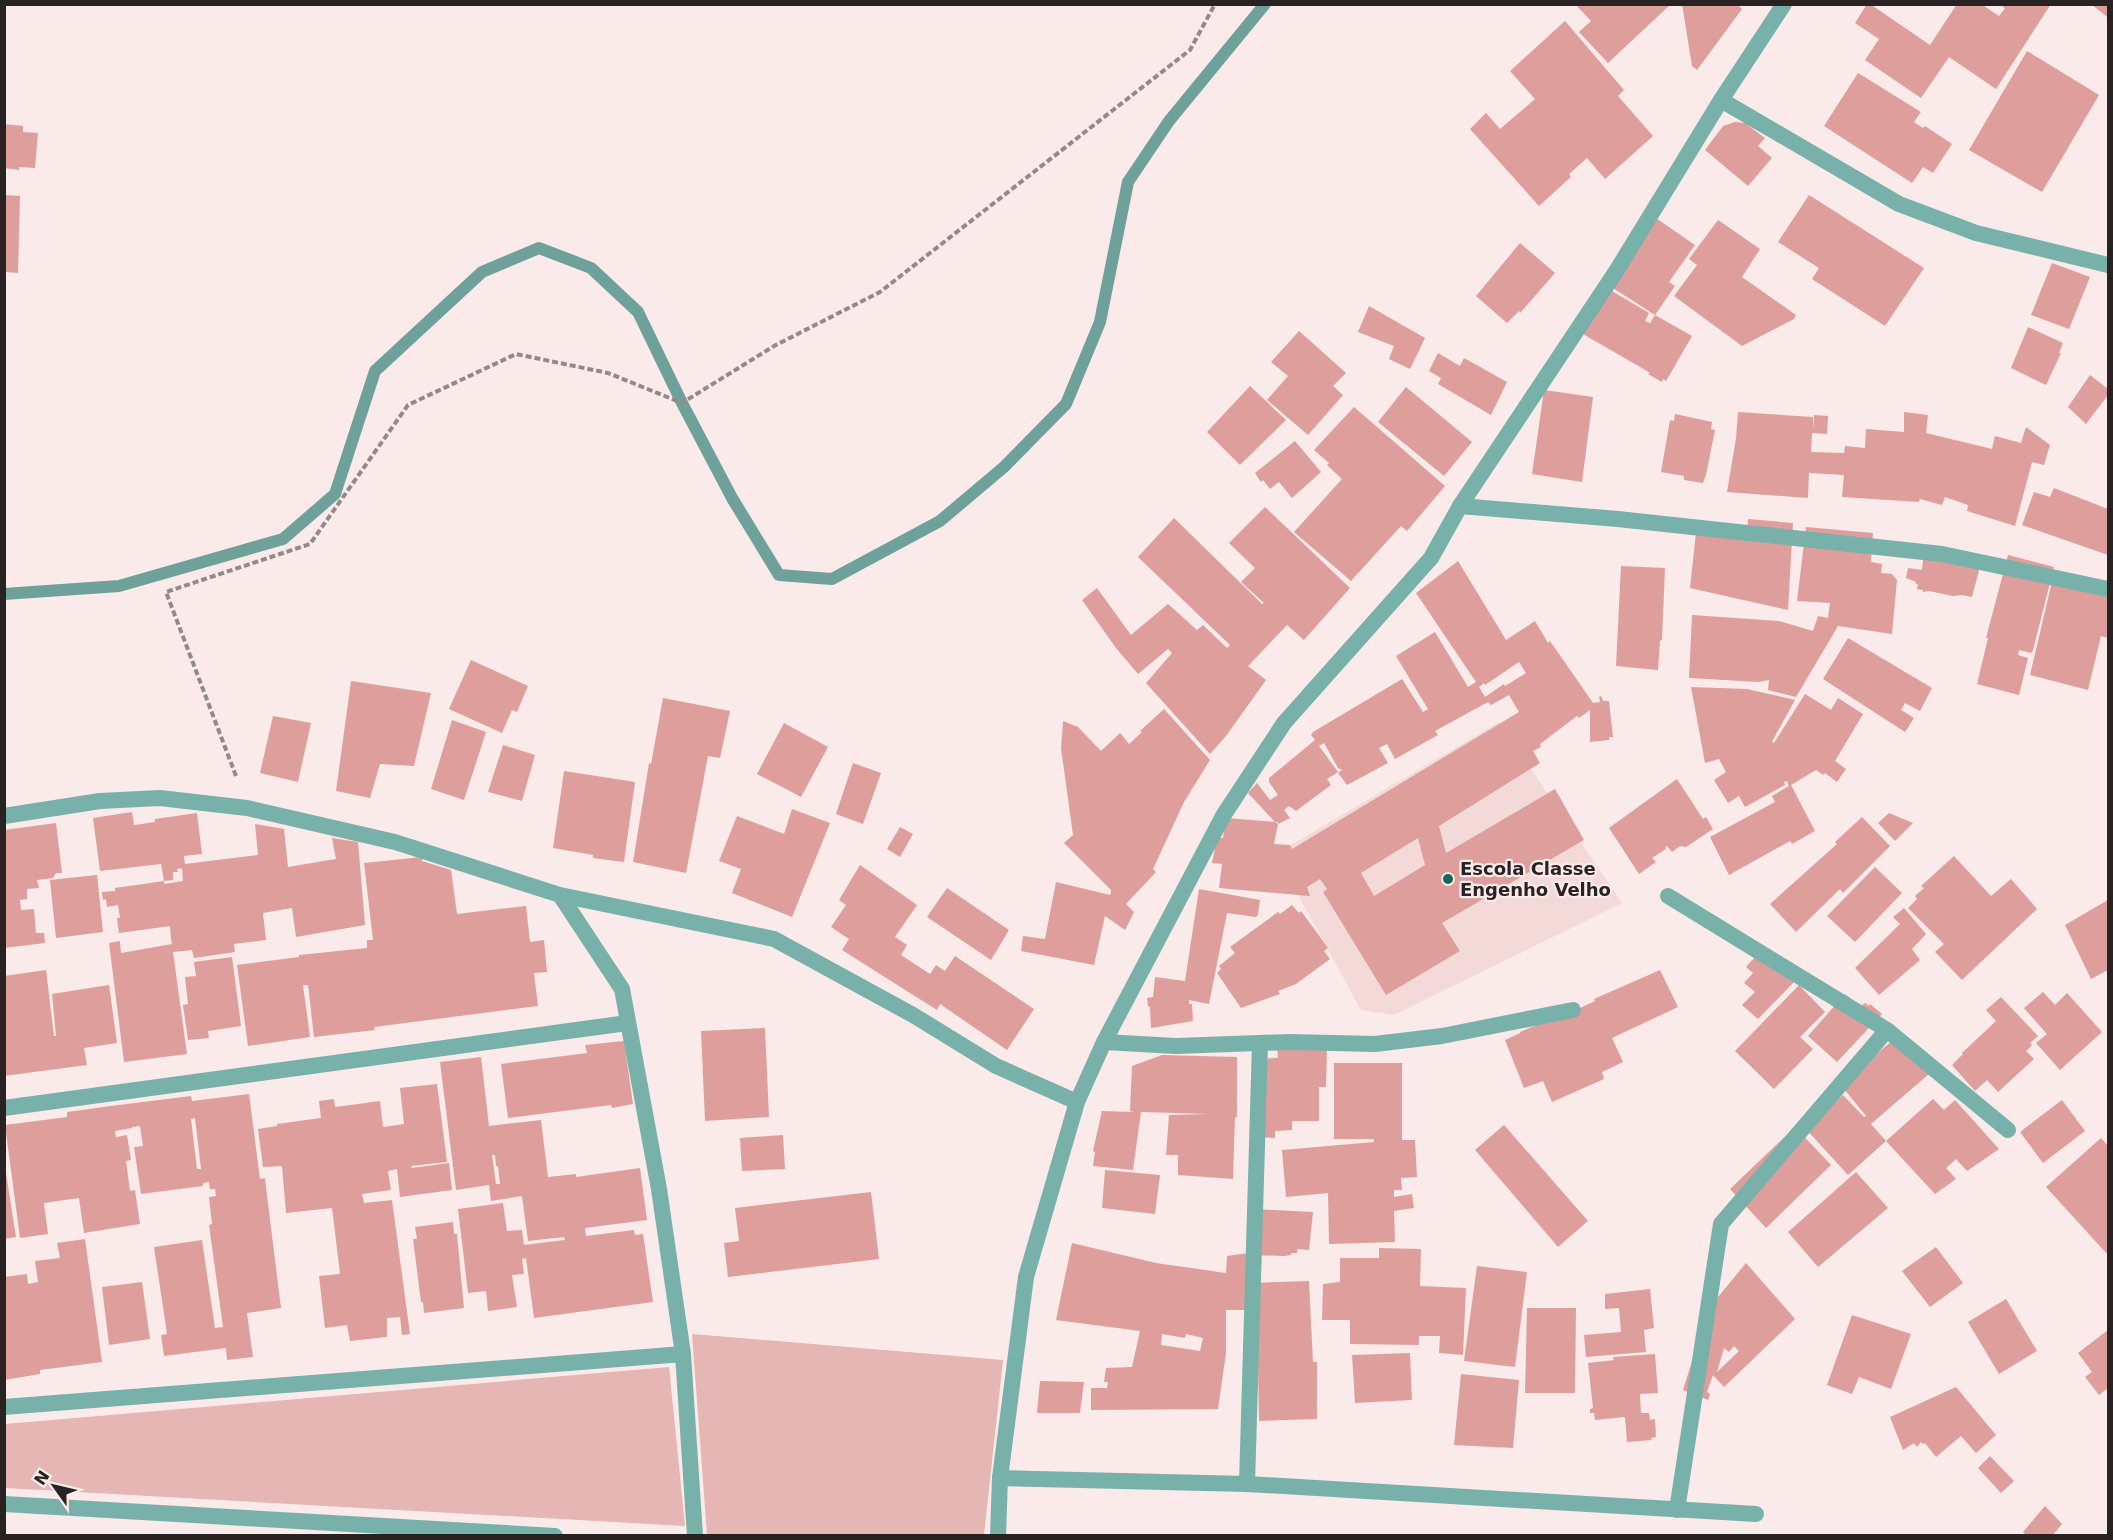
<svg xmlns="http://www.w3.org/2000/svg" width="2113" height="1540" viewBox="0 0 2113 1540" font-family="'DejaVu Sans',sans-serif">
<rect width="100%" height="100%" fill="#faeae9"/>
<path fill="#f3dad9" d="M1499,722l123,181 -228,112 -33,-5 -85,-156z"/>
<path fill="#e5b6b3" d="M692,1334l311,26 -19,175 -277,-1z
M669,1367l16,159 -680,-38v-64z"/>
<g fill="none" stroke-linecap="round" stroke-linejoin="round">
<path stroke="#6ea199" stroke-width="12" d="M4,594l115,-8 164,-47 52,-45 40,-123 107,-99 57,-24 52,20 47,44 44,91 50,95 47,77 53,4 108,-58 64,-54 62,-63 34,-82 28,-140 41,-61 96,-117"/>
</g>
<path fill="#de9f9c" fill-rule="evenodd" d="M1575,4h96l-63,59 -29,-31 12,-11z
M1682,4h55l5,5 -45,61 -5,-4z
M1867,4h3l60,41 27,-41h24l18,12 6,-8 -6,-4h52l-55,85 -47,-32 -28,41 -56,-38 14,-21 -24,-16z
M2091,4h17v14l-2,-2z
M1565,21l59,69 -6,6 35,40 -48,43 -18,-21 -18,16 2,3 -32,29 -69,-77 16,-16 14,16 35,-30 -25,-28z
M2027,51l72,44 -57,97 -73,-42z
M1858,73l63,39 -7,10 9,6 2,-2 27,18 -19,29 -10,-6 -11,16 -88,-57z
M1735,122l10,1 20,15 -7,8 14,12 -24,28 -43,-36 18,-24z
M4,124l19,2v6l15,1 -3,35 -16,-1v3l-15,-2z
M5,195l15,1 -2,77 -13,-1z
M1809,195l115,73 -39,58 -73,-47 7,-11 -41,-26z
M1653,216l42,29 -26,37 6,4 -20,29 -50,-32z
M1718,220l42,29 -18,28 54,38 -2,4 -52,27 -68,-50 23,-31 -8,-6z
M1520,243l35,30 -35,40 -1,-2 -12,12 -31,-27z
M2052,263l38,14 -21,52 -38,-14z
M1600,284l49,29 -4,8 5,2 5,-8 37,21 -26,45 -3,-2 -1,3 -14,-8 2,-1 -3,-2 -71,-41z
M1369,306l56,32 -15,31 -21,-10 5,-13 -36,-14z
M2028,327l35,16 -4,10h2l-15,32 -35,-17z
M1299,331l47,42 -13,13 10,9 -35,40 -41,-35 21,-24 -17,-14z
M1438,353l22,13 4,-8 43,24 -16,33 -53,-31 3,-6 -12,-7z
M2090,375l18,14v6l-22,29 -18,-17z
M1250,386l36,34 -46,45 -33,-33z
M1406,387l66,55 -28,34 -66,-54z
M1544,390l49,7 -11,85 -50,-8z
M1354,407l91,79 -38,45 -6,-5 -50,55 -57,-49 48,-53 -15,-14 2,-2 -15,-13z
M1738,412l75,5v13l1,-15 14,1 -1,18 -15,-1 -1,19 33,1 1,-7 20,2 1,-19 38,3v-20l24,3 -2,18 66,16 3,-13 26,7 5,-16 24,18 -6,20 -12,-3 -17,64 -48,-15 1,-6 -23,-8 -3,8 -22,-6 -1,3 -77,-5 2,-22 -35,-2 -1,25 -81,-6 9,-54z
M1675,414l37,8 -1,7 4,1 -9,45 -3,8 -19,-3v-4l-23,-4 9,-52 4,1z
M1295,441l26,31 -29,26 -13,-16 -9,7 -7,-9 -2,2 -6,-9z
M2054,488l54,21v46l-86,-30 12,-33 16,5z
M1265,507l85,81 -46,52 -17,-15 -39,41 18,14 -40,56 -16,18 -64,-71 26,-30 -4,-4 -30,25 -22,-26 -34,-48 15,-12 34,47 37,-31 29,26 6,-5 24,23 3,-3 -92,-88 36,-39 88,86 2,-1 -23,-21 14,-14 -26,-25z
M1748,519l45,4 -5,87 -98,-22 6,-56 51,-2z
M1806,527l67,6 -2,29 11,2 -1,9 11,1 5,6 -5,54 -54,-8 -42,71 -28,-7 1,-10 -10,2 -70,-4 3,-63 87,6 34,10 5,-15 10,2 2,-15 -33,-2z
M1924,549l58,10 -10,38 -10,-2 -9,1 -24,-5 -6,1v-2l-6,-1 1,-5h-2v-2l-10,-4 2,-10 14,2z
M2008,555l46,12 -21,83 -2,3 -12,-3 -1,5 10,3 -9,37 -42,-11 11,-46h-2z
M1458,561l48,79 29,-19 13,22 2,-2 43,62 7,-1 -1,-5 2,-1 2,5h6l4,36h-4v3l-19,2v-32l-11,8 -2,-2 -37,28 1,3 -8,4 7,12 -101,63 7,27 109,-64 29,51 -142,83 18,28 -74,44 -63,-103 4,-3 -7,-10 -13,8 3,9 -91,-8 3,-24 -10,-1 5,-25h6l3,-20 49,4 3,2 -4,20 16,1 2,4 227,-137 -10,-17 -18,10 -3,-3 -53,29 3,4 -43,24 -8,-15 -8,4 9,15 -41,22 -9,-12 4,-3 -4,-2 -14,-25 -5,3 19,26 -11,7 4,6 -35,26 -7,-5 -5,4 6,8 -12,6v-2h-3l-27,-29 9,-10 13,17 8,-5 -9,-13v-4l46,-38 -4,-5 2,-3 89,-53 21,33 5,-3 -32,-53 39,-24 33,55 8,-5 -60,-89zM1519,662l7,11 -21,13 -1,-2 -19,13 -6,-10 5,-4 1,2zM1418,838l7,27 -51,31 -13,-23z
M1621,566l44,2 -3,72 -2,1 -2,29 -42,-4z
M2054,573l54,14v51l-7,-2 -13,54 -58,-15z
M1848,638l84,50 -12,23 -15,-8 -4,7 13,8 -9,14 -82,-53z
M471,660l57,26 -11,26 -5,-2 -10,23 -53,-24z
M351,681l80,12 -17,73 -34,-2 -10,34 -34,-7z
M1691,687l56,2 48,11 -21,38 -2,4 2,1 31,-49 26,16 7,-12 25,16 -28,47 11,8 -9,13 -12,-9 -2,2 -7,-5 -25,15 24,46 -23,13 -2,-3 -61,34 -19,-38 65,-35 -3,-6 17,-10 -2,-5 -3,1 1,3 -40,22 -6,-11 -11,7 -14,-23 12,-8 -7,-13 -14,4z
M663,698l67,13 -10,47 -12,-2 -22,117 -53,-11 16,-99 2,1z
M1164,709l46,51 -26,42 -31,67 3,3 -30,32 8,8 -9,18 -20,-14 -11,49 -73,-14 2,-15 22,3 11,-57 54,13 1,-2v-3l-47,-47 9,-8 -12,-87 2,-27 15,6 23,24 19,-18 9,11 13,-12 -2,-1z
M273,716l38,7 -13,59 -38,-9z
M452,720l34,12 -22,68 -33,-11z
M784,723l44,24 -27,50 -44,-23z
M503,745l32,10 -13,46 -34,-9z
M853,763l28,10 -18,51 -27,-10z
M564,771l71,11 -11,80 -31,-4v-3l-40,-7z
M1677,779l26,40 3,-2 7,12 -27,18 -6,-1 -8,6 -5,-6 -2,1 1,2 -14,9 4,4 -17,12 -30,-46z
M792,809l38,14 -38,94 -60,-24 9,-24 -22,-8 18,-45 47,18z
M132,812l2,13 21,-3v-3l42,-6 5,41 -18,2 1,8 73,-9 -3,-31 29,5 4,38 48,-8 -4,-21 26,4 7,83 -69,12 -4,-29 -29,5 3,27 -32,4 1,8 -41,6 -2,-8 -19,2 14,102 -63,8 -15,-119 11,-2 1,12 51,-9 -1,-5 -1,-13 -51,7 -2,-15h3l-2,-13 -11,2 -1,-8 -3,1 -1,-8 13,-1v-3l49,-7v3l19,-3 -1,-13 -5,1 1,3h-5v8l-9,1 -3,-17 -61,7 -7,-53z
M1889,813l24,10 -18,18 -17,-18z
M1862,817l28,29 -47,47 -3,-4 -44,43 -26,-28 67,-60 -2,-2z
M56,823l6,50h-6l-3,5 -16,2 2,8 -12,1v10l-7,1 1,10 13,-1 2,24h8l1,10 -41,5v-118z
M900,827l13,7 -13,23 -13,-8z
M1954,856l37,40 20,-17 26,30 -75,71 -27,-28 9,-8 -36,-36 9,-9 -2,-3 9,-8 -3,-2z
M422,857v4l29,9 6,44 69,-8 4,36 14,-2 3,32 -13,1 4,33 -164,21 1,3 -61,7 -6,-52h-5l7,52 -62,9 -11,-81 62,-8v-2l68,-7v-8h6l-9,-77z
M860,865l57,40 -22,32 12,8 -6,10 29,19 6,-9 9,6 10,-15 79,53 -27,41 -67,-46 -3,6 -95,-60 7,-11 -18,-12 15,-22 -7,-5z
M1875,867l27,26 -47,49 -28,-26z
M97,875l6,57 -47,6 -6,-58z
M947,888l62,42 -18,30 -64,-43z
M1199,889l61,11 -2,15 -2,2 -29,-4 -18,91 -20,-4v4h3l1,17 -42,7 -1,-21 -2,-1 -1,-8 6,-1 2,-20 30,4z
M2108,900v70l-17,9 -26,-54z
M1292,905l7,8 2,-2 27,37 -4,3 6,8 -34,25 -18,7 2,3 -39,14 -24,-35 4,-4 -2,-3 16,-13 -5,-6 48,-35 2,2z
M1904,908l22,26 -14,15 8,11 -41,35 -24,-27 45,-44 -7,-7z
M1765,946l33,32 -40,41 -16,-14 13,-13 -11,-9 9,-10 -7,-6z
M232,957l9,69 -33,5 1,7 -21,2 -5,-35 5,-1 -3,-27 11,-1 -2,-14z
M46,970l8,66h2l-4,-42 57,-9 8,58 -33,5 3,17 -83,11v-100z
M1660,970l18,37 -66,31 11,24 -21,10 2,7 -52,23 -9,-21 -19,7 -19,-48 15,-7v-1l60,-25v1l15,-7 -1,-2z
M1799,985l26,27 -25,25 13,12 -39,40 -39,-38z
M2043,992l12,13 12,-12 35,39 -42,38 -24,-27 11,-9 -23,-26z
M1845,994l15,13 5,-4 4,3 1,-2 12,10 -45,48 -29,-26z
M2001,997l37,39 -8,7 2,2 -6,6 8,8 -36,33 -11,-12 -12,11 -23,-26 11,-11 -1,-1 34,-32 -10,-11z
M765,1028l4,89 -64,4 -4,-90z
M624,1041l9,63 -21,4 -1,-3 -103,13 -7,-54 86,-11 -2,-8z
M1892,1041l37,33 -58,50 15,17 47,-42 11,11 11,-10 44,49 -32,22 -11,-12 -10,9 10,11 -21,15 -49,-53 -38,34 -43,-47 38,-33 21,22 2,-1 -26,-32z
M1277,1045l50,1 -1,41h-7v34h-27v9l-17,1v7l-21,-1 2,-78 22,-1z
M1162,1055l75,2v60h-2l-2,62 -55,-4v-20h-12l3,-40 40,-1 -68,-2 -8,58 -40,-4 2,-14 -2,-1 9,-40 32,1 -4,-1 2,-45z
M481,1057l8,69 52,-6 7,57 28,-3v3l64,-9 7,52 -62,8 1,8 48,-6 1,5 8,-1 10,68 -119,16 -8,-60 -4,1 2,15 -12,1 5,32 -29,4 -2,-20 -18,2 -10,-84 45,-6 4,28 15,-1 2,15 41,-5 -1,-3 -36,4 -6,-45 -31,5 -2,-16 -33,5 -16,-128zM492,1155h3l1,11h2l2,18h-4z
M1334,1063h68v77h13l2,37 -16,1 1,12h-8v7l18,-3 2,14 -20,3 1,31 -66,2 -1,-51 -42,4 -4,-47 92,-8v-3h-40z
M437,1084l10,78 -36,4 1,2 37,-5 3,27 -52,7 -3,-28 -9,2 3,19 -29,4 2,9 28,-3 18,134 -8,1 -2,-18 -13,1v19l-37,4 -3,-16 -22,3 -6,-52 21,-2 -8,-66 -46,5 -4,-47 -19,1 -5,-38 19,-3v-2l44,-6 -2,-17 15,-2 1,8 45,-6 3,26 21,-3 -4,-36z
M249,1094l11,85 5,-1 1,9 15,121 -34,5 6,44 -26,3 -1,-12 -62,8 -3,-21 6,-1 -13,-87 48,-7 13,88 8,-1 -14,-102 3,-1 -3,-27 7,-1 -1,-7h-5l-1,-7 -6,1v3l-62,8 -7,-47 9,-1 -3,-20 -8,1v1l-17,3 1,6 11,-2 4,25 -5,1 4,30 5,-1 5,34 -56,9 -5,-35 -35,5 4,31 -28,4 -15,-113 62,-8v-5l44,-6 80,-10 1,5zM195,1118l6,51h-4l-6,-50z
M2062,1100l23,31 -42,32 -23,-31z
M1504,1125l84,96 -30,26 -83,-97z
M1795,1127l36,38 -65,63 -36,-39z
M783,1135l2,34 -43,2 -2,-33z
M2101,1138l7,8v109l-62,-68z
M4,1160l12,77 -12,2z
M1105,1170l55,5 -5,39 -53,-6z
M1856,1172l32,36 -70,59 -30,-35z
M871,1192l8,67 -151,18 -4,-34 15,-2 -4,-33z
M1253,1209l60,3 -4,38 -12,-1v4h-6v2l-7,1 -34,-1 1,28 58,-2 4,81h4v57l-58,2 -1,-57 -9,-54h-23v43l-8,56 -127,1v-22h16l1,-6h-4l2,-14 26,-1 8,-36 -84,-11 16,-77 84,20 70,10 1,-17 22,-3zM1162,1334l23,4 1,-4 17,4 -3,13 -39,-6z
M453,1222l1,12h3l7,74 -40,5 -1,-11h-2l-8,-63h4l-2,-12z
M85,1239l17,123 -62,8v4l-36,6v-103l23,-3 1,10 10,-2 -3,-21 25,-3 -3,-15z
M1936,1247l27,36 -33,24 -28,-36z
M1379,1248l42,1 -1,37 46,2 -3,67 -24,-2 1,-17h-21v9l-69,-1v-24h-28l1,-36 17,-2v-24h39z
M1746,1263l49,56 -71,68 -11,-12 -6,17 3,2 -2,6 -25,-10 26,-82zM1734,1346l5,5 -22,21 7,-24 5,4z
M1477,1266l50,6 -12,95 -51,-6z
M142,1282l8,57 -41,6 -7,-58z
M1650,1289l4,39 -10,2 2,22 -60,5 -2,-22 37,-3 -2,-24 -14,1v-15z
M2006,1299l31,52 -38,23 -31,-52z
M1527,1308h49l-1,85h-50z
M1852,1315l59,19 -20,55 -32,-12 -7,17 -25,-9z
M2108,1330v58l-9,7 -14,-18 7,-5 -14,-19z
M1410,1353l2,47 -57,3 -3,-48z
M1655,1354l3,39 -18,1 1,19h8l1,7 5,-1 1,18 -5,1 1,2 -25,2 -2,-25 -30,3 -1,-7h-4v-4l3,-1 -5,-45 26,-3 -1,-3z
M1461,1374l58,6 -6,68 -59,-3z
M1040,1381l44,1 -4,31h-43z
M1956,1387l40,48 -20,18 -15,-17 -25,21 -11,-14 -2,1 -2,-2 -4,5 -3,-4 -11,7 -13,-33z
M1990,1456l24,25 -13,12 -23,-25z
M2045,1506l17,18 -10,12h-25l-4,-4z"/>
<g fill="none" stroke-linecap="round" stroke-linejoin="round">
<path stroke="#948988" stroke-width="4" stroke-dasharray="6 3" stroke-linecap="butt" d="M236,776l-70,-184 144,-48 98,-139 108,-51 92,19 74,30 92,-57 106,-54 310,-242 25,-46"/>
<path stroke="#78b1a9" stroke-width="16" d="M1721,100l178,104 77,29 132,32
M1460,506l158,13 324,35 166,35
M4,816l96,-15 60,-3 87,10 148,34 165,53 214,44 139,76 83,51 81,36
M560,895l62,94 37,200 24,165 12,182
M1668,896l219,134 121,100
M1104,1042l72,4 113,-4 86,2 67,-8 131,-26
M4,1108l623,-85
M4,1407l679,-53
M1000,1478l247,6 509,30
M1247,1484l13,-441
M4,1504l551,32
M1677,1510l44,-286 166,-194"/>
<path stroke="#78b1a9" stroke-width="16" d="M998,1536l2,-58 26,-201 51,-175 27,-60 119,-226 61,-93 147,-165 29,-52 157,-236 104,-170 63,-96"/>
</g>
<circle fill="#1b655d" stroke="#faeae9" stroke-width="2" cx="1448" cy="879" r="6"/>
<g text-anchor="middle" stroke-width="4.5" stroke-linejoin="round" paint-order="stroke">
<g font-size="18" font-weight="bold" fill="#282322" stroke="#faeae9" text-anchor="start">
<text x="1460" y="875">Escola Classe<tspan x="1460" dy="21">Engenho Velho</tspan></text>
</g>
</g>
<rect width="2113" height="1540" fill="none" stroke="#282322" stroke-width="12"/>
<g transform="translate(54 1486) rotate(304)" stroke="#faeae9" stroke-width="4.5" paint-order="stroke">
<path d="M0-4.5L10 22L0 15L-10 22Z" fill="#282322"/>
<text y="-9" font-size="16" font-weight="bold" text-anchor="middle" fill="#282322">N</text>
</g>
</svg>
